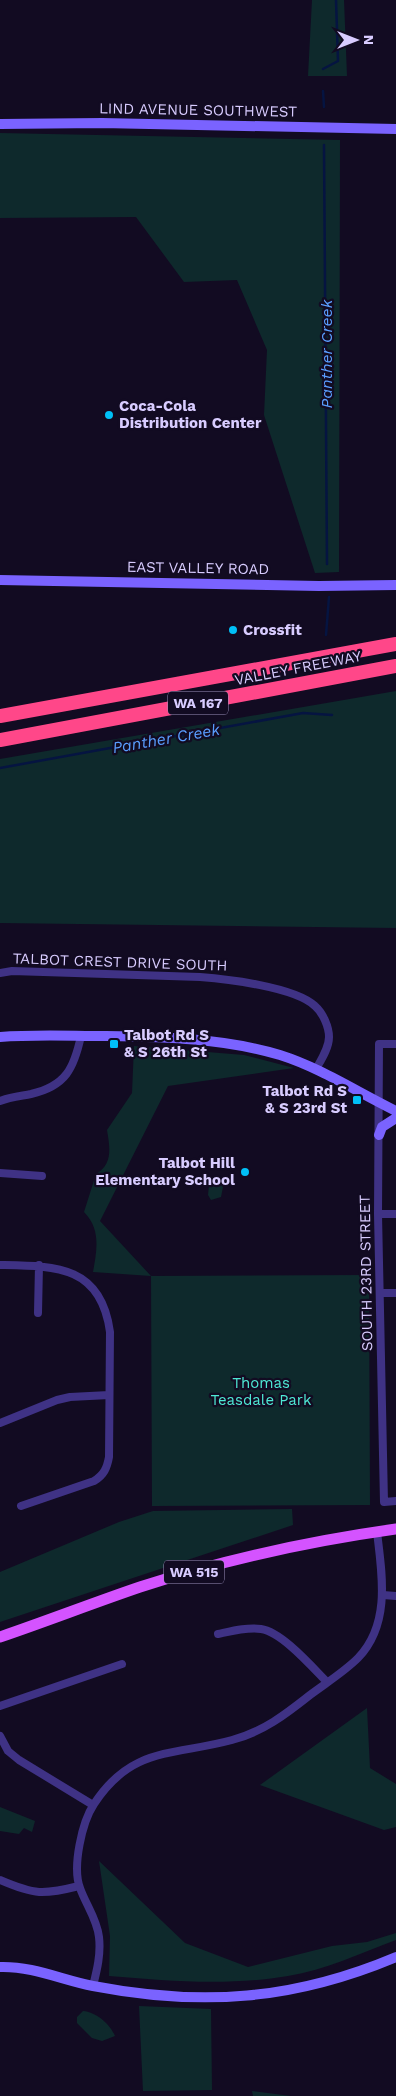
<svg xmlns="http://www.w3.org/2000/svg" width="396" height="2096" viewBox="0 0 396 2096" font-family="'Work Sans',sans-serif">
<rect width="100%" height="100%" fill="#120b22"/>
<path fill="#0e292c" d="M312,0h32l3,76h-39z
M0,133l340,7 -1,432 -24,1 -51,-158 3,-65 -30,-70 -53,2 -48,-65 -136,1z
M396,691v237l-396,-5v-164z
M134,1046l110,9 50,13 -126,18 -68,135 51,55 218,-1 1,230 -218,1 -1,-230 -58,-4c4,-22 8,-43 -9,-60l12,-38c17,-10 14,-26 11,-44l25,-37z
M215,1181l6,2 2,4 -2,10 -10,3 -3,-5 1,-10z
M292,1509l1,16 -293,97v-50l119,-50 34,-11z
M367,1708l3,60 26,16v43l-12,3 -124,-45z
M0,1807l35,14 -3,11 -8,-4 -5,6 -19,-3z
M99,1861l86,82 63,24 84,-21 35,-4 29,-9v7c-35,13 -71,30 -108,36 -59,10 -120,5 -179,0l1,-40z
M139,2006l72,3 1,81 -69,1z
M83,2011c13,1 27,13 32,25l-13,5 -10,-3 -15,-15v-6z
M252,2091l39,5h-38z"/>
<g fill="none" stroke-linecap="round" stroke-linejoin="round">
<path stroke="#051441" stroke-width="2.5" d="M323,69l15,-8 -2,-61
M323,91l1,16
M324,145l3,419
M326,635l3,-38
M0,768l303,-55 29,2"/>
<path stroke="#3f3285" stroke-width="8" d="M0,973l12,-2 188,6c27,2 95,10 115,29 8,7 14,21 14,31 0,11 -8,23 -13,32
M396,1044h-17l-1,170 6,288 12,-1
M0,1101c10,-4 21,-5 31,-7 35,-8 43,-26 50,-58
M0,1173l42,3
M378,1214h18
M0,1265c55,1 101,0 110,67l-1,125c-2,11 -5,18 -15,24l-73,25
M380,1293h16
M38,1313l1,-48
M0,1423l57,-23 13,-3 39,-2
M383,1595l13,1
M218,1634c14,-3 29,-7 43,-5 21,3 51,38 66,53
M0,1706l122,-42
M0,1736l8,15 11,9 74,45
M0,1880c35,15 43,15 79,6
M93,1986c4,-16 8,-32 6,-49 -2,-18 -13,-32 -19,-49 -8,-21 2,-66 14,-84 38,-58 79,-48 138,-64 31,-8 54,-26 78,-45 16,-12 34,-23 48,-37 33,-34 24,-84 19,-126"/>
<path stroke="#7a63ff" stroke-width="10" d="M0,124l102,-1 294,6
M0,580l319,6 77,-1
M0,1037c35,-3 71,-1 106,-1 59,1 117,2 174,19 41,13 77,37 116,56
M379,1135l3,-8 14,-9
M0,1967c33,-1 62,13 93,19 109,21 201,14 303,-29"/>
<path stroke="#d453ff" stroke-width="11" d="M0,1637c47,-16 93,-34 140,-50 83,-27 170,-46 256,-58"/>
<path stroke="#ff4789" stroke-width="14" d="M0,716l396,-72
M0,740l396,-74"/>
</g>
<g fill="#00c0f7" stroke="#120b22" stroke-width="2">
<circle cx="109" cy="415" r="5"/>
<circle cx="233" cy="630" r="5"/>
<rect x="109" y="1039" width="10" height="10" rx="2.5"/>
<rect x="352" y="1095" width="10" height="10" rx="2.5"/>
<circle cx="245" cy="1172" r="5"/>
</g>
<g text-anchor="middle" stroke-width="4.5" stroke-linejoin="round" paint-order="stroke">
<g fill="#120b22" stroke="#9d92bd" stroke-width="1">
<rect x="168" y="691.5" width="60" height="23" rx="4"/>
<rect x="164" y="1560.5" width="60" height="23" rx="4"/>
</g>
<g font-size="14" font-weight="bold" fill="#d8ccff">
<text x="198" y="708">WA 167</text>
<text x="194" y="1577">WA 515</text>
</g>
<g font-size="15" fill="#d8ccff" stroke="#120b22">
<text transform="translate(198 110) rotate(1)" y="5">LIND AVENUE SOUTHWEST</text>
<text transform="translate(198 568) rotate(1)" y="5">EAST VALLEY ROAD</text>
<text transform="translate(298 668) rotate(-11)" y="5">VALLEY FREEWAY</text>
<text transform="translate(120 962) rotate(2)" y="5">TALBOT CREST DRIVE SOUTH</text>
<text transform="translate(366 1273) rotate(-91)" y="5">SOUTH 23RD STREET</text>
</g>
<g font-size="15" font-weight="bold" fill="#d8ccff" stroke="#120b22" text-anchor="start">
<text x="119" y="411">Coca-Cola<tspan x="119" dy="17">Distribution Center</tspan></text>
<text x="243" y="635">Crossfit</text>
<text x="124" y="1040">Talbot Rd S<tspan x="124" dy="17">&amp; S 26th St</tspan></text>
<text x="347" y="1096" text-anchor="end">Talbot Rd S<tspan x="347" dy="17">&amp; S 23rd St</tspan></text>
<text x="235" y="1168" text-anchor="end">Talbot Hill<tspan x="235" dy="17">Elementary School</tspan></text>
</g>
<g font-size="15" fill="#4ee9d5" stroke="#120b22">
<text x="261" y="1388">Thomas<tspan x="261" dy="17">Teasdale Park</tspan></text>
</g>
<g font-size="16" font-style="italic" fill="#5a9eff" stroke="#120b22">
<text transform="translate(326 354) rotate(-90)" y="6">Panther Creek</text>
<text transform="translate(166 738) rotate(-10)" y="6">Panther Creek</text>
</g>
</g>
<g transform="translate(356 40) rotate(90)" stroke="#120b22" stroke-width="4" paint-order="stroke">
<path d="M0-4L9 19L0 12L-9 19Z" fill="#d8ccff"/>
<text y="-8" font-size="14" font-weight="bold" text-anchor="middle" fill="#d8ccff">N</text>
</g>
</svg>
